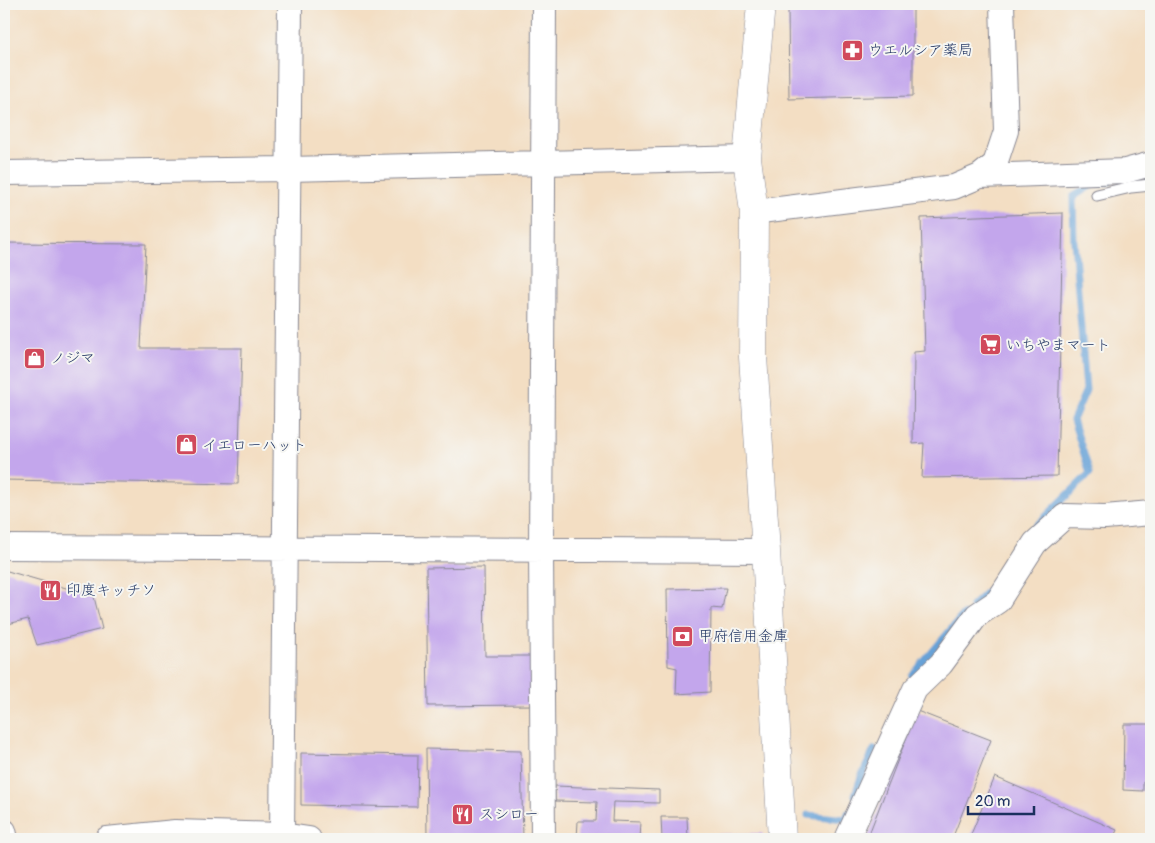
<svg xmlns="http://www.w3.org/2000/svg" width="1155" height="843" viewBox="0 0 1155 843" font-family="Pangolin,'Klee One',sans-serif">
<rect width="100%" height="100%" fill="#f6f6f2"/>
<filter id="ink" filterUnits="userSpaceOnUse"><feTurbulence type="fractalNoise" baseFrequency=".02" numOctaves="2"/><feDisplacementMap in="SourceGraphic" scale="10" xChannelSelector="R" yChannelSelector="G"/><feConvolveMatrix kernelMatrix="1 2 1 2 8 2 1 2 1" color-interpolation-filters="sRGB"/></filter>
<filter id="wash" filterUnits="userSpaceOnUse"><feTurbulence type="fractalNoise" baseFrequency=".0096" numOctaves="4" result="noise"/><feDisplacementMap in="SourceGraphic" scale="20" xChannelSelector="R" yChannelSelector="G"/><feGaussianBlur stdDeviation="1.12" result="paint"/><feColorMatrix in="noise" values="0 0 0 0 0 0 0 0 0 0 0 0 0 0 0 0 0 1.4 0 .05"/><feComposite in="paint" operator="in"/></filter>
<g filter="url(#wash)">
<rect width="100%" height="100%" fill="#f3dec3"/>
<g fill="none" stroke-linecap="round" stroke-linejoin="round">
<path stroke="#68a2d7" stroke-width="7" d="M1034,528l56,-55 -17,-53 13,-30 -12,-149 -1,-44 19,-12 17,-3
M972,606l20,-19 7,-9
M912,676l51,-61
M855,795l6,-18 13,-27
M808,815l38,4 2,-6"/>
</g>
<g id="blocks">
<path fill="#c3a6ec" d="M913,6v90l-124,3 -1,-90z
M1063,213l-6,263 -135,2 2,-35 -11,1 1,-92 11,-1 -4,-133z
M4,243l142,1 -5,104h101l-4,136 -234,-4z
M484,567l1,89h47v49l-104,1 -2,-138z
M4,570l62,18 27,5 9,36 -65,16 -9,-26 -24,6z
M726,588l-4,21 -11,-1 -1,84 -34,2 1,-26 -9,-2 -1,-77z
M917,711l74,29 -39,99h-85z
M1124,724h27v59l-8,-1v9l-20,-1z
M426,749l95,2 2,88h-96z
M301,753l117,2 -1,52 -116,-2z
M995,777l122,53 -4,9h-144z
M555,786l104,4v13l-46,-1 -1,19 28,1 -1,17h-62l1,-18h18l1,-19 -42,-1z
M661,817h26l1,22h-26z
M763,833v6h-45v-5z"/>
</g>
</g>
<g filter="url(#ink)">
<use href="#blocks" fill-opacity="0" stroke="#878690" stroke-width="1"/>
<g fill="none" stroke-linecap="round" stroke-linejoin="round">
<defs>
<path id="service" d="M1097,195l34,-8 20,-2"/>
<path id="minor" d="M4,173l285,-4 458,-11
M980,176l145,-5 26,-7
M754,212l200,-25 26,-11 15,-12 11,-33 -4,-127
M4,547l762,4
M4,831l2,8
M282,835l8,-831
M107,839l68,-7 107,3 27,4
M543,839l-2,-289 3,-546
M847,839l68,-150 26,-25 36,-49 21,-14 37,-58 30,-27 40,1 46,-4"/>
<path id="tertiary" d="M761,4l-14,154 7,54 -1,145 13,194 16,288"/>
</defs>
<use href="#service" stroke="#878690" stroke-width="13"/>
<use href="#minor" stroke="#878690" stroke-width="26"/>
<use href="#tertiary" stroke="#878690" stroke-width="29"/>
<use href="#service" stroke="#fff" stroke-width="11"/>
<use href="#minor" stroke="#fff" stroke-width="24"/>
<use href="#tertiary" stroke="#fff" stroke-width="28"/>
</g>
</g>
<defs>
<symbol id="pharmacy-square" viewBox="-11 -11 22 22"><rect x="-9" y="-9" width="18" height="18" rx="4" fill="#d1495b" stroke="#f6f6f2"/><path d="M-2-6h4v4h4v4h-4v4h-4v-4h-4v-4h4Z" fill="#fff"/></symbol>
<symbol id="supermarket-square" viewBox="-11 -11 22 22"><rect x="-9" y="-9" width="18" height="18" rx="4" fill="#d1495b" stroke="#f6f6f2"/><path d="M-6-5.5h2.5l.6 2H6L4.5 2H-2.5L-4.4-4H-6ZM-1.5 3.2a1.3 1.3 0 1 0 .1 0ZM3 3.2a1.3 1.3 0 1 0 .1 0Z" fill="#fff"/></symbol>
<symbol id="shop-square" viewBox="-11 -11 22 22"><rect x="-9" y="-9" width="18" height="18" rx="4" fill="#d1495b" stroke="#f6f6f2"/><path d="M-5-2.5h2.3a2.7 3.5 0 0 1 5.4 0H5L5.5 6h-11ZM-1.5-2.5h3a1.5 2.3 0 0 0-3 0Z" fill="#fff"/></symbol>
<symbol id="restaurant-square" viewBox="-11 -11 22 22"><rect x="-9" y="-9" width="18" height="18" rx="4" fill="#d1495b" stroke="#f6f6f2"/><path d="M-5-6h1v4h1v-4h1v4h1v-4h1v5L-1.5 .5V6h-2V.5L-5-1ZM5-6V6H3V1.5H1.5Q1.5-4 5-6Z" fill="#fff"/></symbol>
<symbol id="bank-square" viewBox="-11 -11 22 22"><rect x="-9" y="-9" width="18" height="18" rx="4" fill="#d1495b" stroke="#f6f6f2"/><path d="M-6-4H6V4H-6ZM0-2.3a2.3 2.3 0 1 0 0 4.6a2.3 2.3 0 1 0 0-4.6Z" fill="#fff"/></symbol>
</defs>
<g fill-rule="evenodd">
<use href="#pharmacy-square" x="840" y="38" width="25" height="25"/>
<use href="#supermarket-square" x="978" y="332" width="25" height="25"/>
<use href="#shop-square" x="22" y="346" width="25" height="25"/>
<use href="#shop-square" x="174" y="432" width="25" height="25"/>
<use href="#restaurant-square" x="38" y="578" width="25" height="25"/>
<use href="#bank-square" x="670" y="624" width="25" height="25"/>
<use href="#restaurant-square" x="450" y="802" width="25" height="25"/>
</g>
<g text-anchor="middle" stroke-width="4" stroke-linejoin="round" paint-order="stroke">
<g font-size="15" fill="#1b2f5e" stroke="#f6f6f2" text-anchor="start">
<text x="868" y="55">ウエルシア薬局</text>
<text x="1006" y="350">いちやまマート</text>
<text x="50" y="363">ノジマ</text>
<text x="202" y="450">イエローハット</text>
<text x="66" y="595">印度キッチソ</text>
<text x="698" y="641">甲府信用金庫</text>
<text x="479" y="819">スシロー</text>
</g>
</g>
<rect width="1155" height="843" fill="none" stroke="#f6f6f2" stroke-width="20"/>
<path d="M968 806v8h66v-8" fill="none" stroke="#1b2f5e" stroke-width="2.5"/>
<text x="975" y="806" font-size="15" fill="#1b2f5e" stroke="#f6f6f2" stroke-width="4" paint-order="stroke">20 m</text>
</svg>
